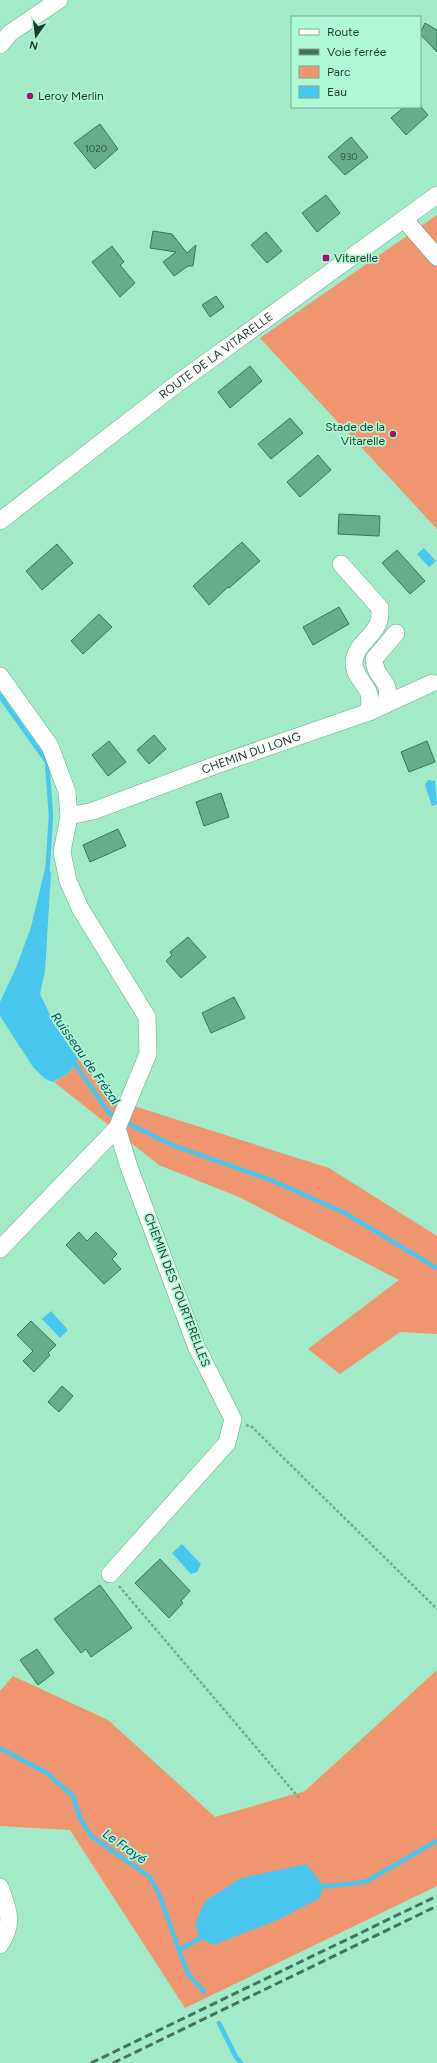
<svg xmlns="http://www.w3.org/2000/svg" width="437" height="2063" viewBox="0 0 437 2063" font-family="Figtree,sans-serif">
<rect width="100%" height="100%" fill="#a2eac8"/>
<path fill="#ef956f" d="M437,215v314l-177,-191z
M78,1059l37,41 214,68 108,68v98l-37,-2 -60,42 -32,-25 91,-69 -160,-83 -80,-32 -105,-83 16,-10z
M437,1670v216l-252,122 -115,-178 -70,-4v-135l13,-15 95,44 107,97 90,-26z"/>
<path fill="#48c6ee" d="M424,548l12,13 -7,6 -12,-13z
M428,780l7,1 2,23 -5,2 -7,-21z
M45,869l6,3 -6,99 -5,23 16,33 22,32 -8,13 -17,10 -8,-3 -12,-12 -33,-51v-14l16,-34 15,-41z
M51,1311l17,19 -8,8 -18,-19z
M182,1544l19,20 -4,8 -6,2 -19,-21z
M306,1864l17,21 -3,13 -42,22 -65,25 -13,-7 -5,-14 10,-23 36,-23z"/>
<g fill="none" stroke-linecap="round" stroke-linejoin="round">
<path stroke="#48c6ee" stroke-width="4.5" d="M0,696l47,66 4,54 -4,60
M72,1060l37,53 16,9 47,23 99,35 74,33 92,55
M0,1748l47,25 26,23 7,22 11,18 59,41 10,19 19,54
M318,1887l47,-5 72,-41
M204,1992l-16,-18 -9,-24 25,-14
M219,2023l17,34 5,6"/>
</g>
<path fill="#66ad8c" stroke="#32795b" d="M425,23l12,7v22l-17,-18z
M404,107h17l7,8 -22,20 -15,-17z
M100,124l18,25 -23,20 -21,-26z
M351,137l17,20 -23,18 -17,-18z
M326,195l14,18 -23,19 -15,-19z
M153,231l19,3 15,19 9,-8 -3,21h-5l-14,10 -11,-14 13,-10 -26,-4z
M266,232l16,19 -15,12 -16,-18z
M112,246l12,16 -4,3 15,18 -15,14 -28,-35z
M216,296l8,11 -14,10 -8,-12z
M250,366l12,15 -32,27 -12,-16z
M290,418l13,15 -32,26 -13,-15z
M318,455l13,15 -31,27 -13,-15z
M339,514l41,2 -1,20 -41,-2z
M242,542l18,19 -31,27 -1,-1 -19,18 -16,-19z
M57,544l16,19 -31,27 -16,-19z
M397,550l28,31 -15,13 -28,-31z
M339,607l10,17 -36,21 -10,-18z
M99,614l13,13 -29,27 -12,-13z
M154,735l12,14 -17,15 -12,-14z
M109,741l17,21 -18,14 -16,-21z
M427,741l8,21 -26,10 -8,-20z
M221,793l8,24 -25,9 -8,-24z
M118,829l8,17 -36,16 -7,-17z
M188,937l18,20 -25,21 -15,-17 6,-6 -2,-3z
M234,997l11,21 -34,15 -9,-20z
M79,1232l8,9 9,-9 21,22 -5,5 9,10 -17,15 -38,-39z
M31,1321l25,24 -8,8 2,2 -16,17 -11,-11 10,-10 -16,-16z
M62,1386l11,10 -14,16 -11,-10z
M160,1559l30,32 -9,10 2,2 -14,15 -34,-35z
M100,1585l32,43 -41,29 -5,-8 -5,4 -27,-34z
M37,1649l17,24 -16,12 -18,-25z"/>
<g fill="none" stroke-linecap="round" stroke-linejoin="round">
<defs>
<g id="minor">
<path d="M0,45l10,-12 49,-33"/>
<path d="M404,219l33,38"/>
<path id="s1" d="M0,521l178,-138 259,-188"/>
<path d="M341,564l39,44c0,4 0,9 -1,13 -4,15 -25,24 -25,42 0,11 9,19 14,28 3,7 2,14 1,21"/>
<path d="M0,676l50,70 17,46 2,24 -7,36 6,29 12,27 67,109 1,37 -31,74 -117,121"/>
<path d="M385,705c9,-28 -9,-21 -11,-46l22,-26"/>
<path id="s2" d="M69,816l24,-5 123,-46 153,-53 63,-29"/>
<path d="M110,1574l117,-131 6,-24 -36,-71 -68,-181 -12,-39"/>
<path d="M0,1887c9,24 14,36 0,58"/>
</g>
</defs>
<use href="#minor" stroke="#63aa89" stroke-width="18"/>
<path stroke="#72ab90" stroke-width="2.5" stroke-dasharray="3 2" stroke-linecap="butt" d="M246,1425l6,2 185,182
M119,1586l181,213"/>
<use href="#minor" stroke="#fff" stroke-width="17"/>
<path stroke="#47715e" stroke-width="3" stroke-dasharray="8 4" stroke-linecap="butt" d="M91,2063l346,-167
M113,2063l324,-157"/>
</g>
<g fill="#951771" stroke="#aff8d5" stroke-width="1.5">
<circle cx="30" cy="96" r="4"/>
<rect x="322" y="254" width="8" height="8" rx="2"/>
<circle cx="393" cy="434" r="4"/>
</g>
<g text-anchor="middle" stroke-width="3.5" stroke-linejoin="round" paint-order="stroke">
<g font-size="10" fill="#305846">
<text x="96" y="152">1020</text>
<text x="349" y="160">930</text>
</g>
<g font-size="12" fill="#1e3b2e" stroke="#aff8d5" text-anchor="start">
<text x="38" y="100">Leroy Merlin</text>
<text x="334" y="262">Vitarelle</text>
<text x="385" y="431" text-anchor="end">Stade de la<tspan x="385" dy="14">Vitarelle</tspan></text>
</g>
<g font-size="12" fill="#1e3b2e" stroke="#aff8d5">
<text dy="4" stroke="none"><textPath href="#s1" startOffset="272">ROUTE DE LA VITARELLE</textPath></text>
<text dy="4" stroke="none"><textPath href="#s2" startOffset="193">CHEMIN DU LONG</textPath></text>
<text transform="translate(177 1290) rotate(69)" y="4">CHEMIN DES TOURTERELLES</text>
</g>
<g font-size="13" font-style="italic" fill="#045065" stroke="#aff8d5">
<text transform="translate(86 1058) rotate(55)" y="5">Ruisseau de Frézal</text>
<text transform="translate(125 1846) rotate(35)" y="5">Le Frayé</text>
</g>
</g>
<rect x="291" y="16" width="130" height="92" fill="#aff8d5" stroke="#75ac92"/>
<rect x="299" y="29" width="20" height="6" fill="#ffffff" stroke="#75ac92"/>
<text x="327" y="36" font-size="12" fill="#1e3b2e">Route</text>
<rect x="299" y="49" width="20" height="6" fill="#47715e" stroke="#75ac92"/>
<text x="327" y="56" font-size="12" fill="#1e3b2e">Voie ferrée</text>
<rect x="299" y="66" width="20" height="12" fill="#ef956f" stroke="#75ac92"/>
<text x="327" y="76" font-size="12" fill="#1e3b2e">Parc</text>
<rect x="299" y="86" width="20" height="12" fill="#48c6ee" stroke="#75ac92"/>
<text x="327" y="96" font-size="12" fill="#1e3b2e">Eau</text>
<g transform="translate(36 36) rotate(194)" stroke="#aff8d5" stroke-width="3" paint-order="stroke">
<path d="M0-3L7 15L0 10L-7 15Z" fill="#1e3b2e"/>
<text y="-6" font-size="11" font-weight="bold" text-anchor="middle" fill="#1e3b2e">N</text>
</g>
</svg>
